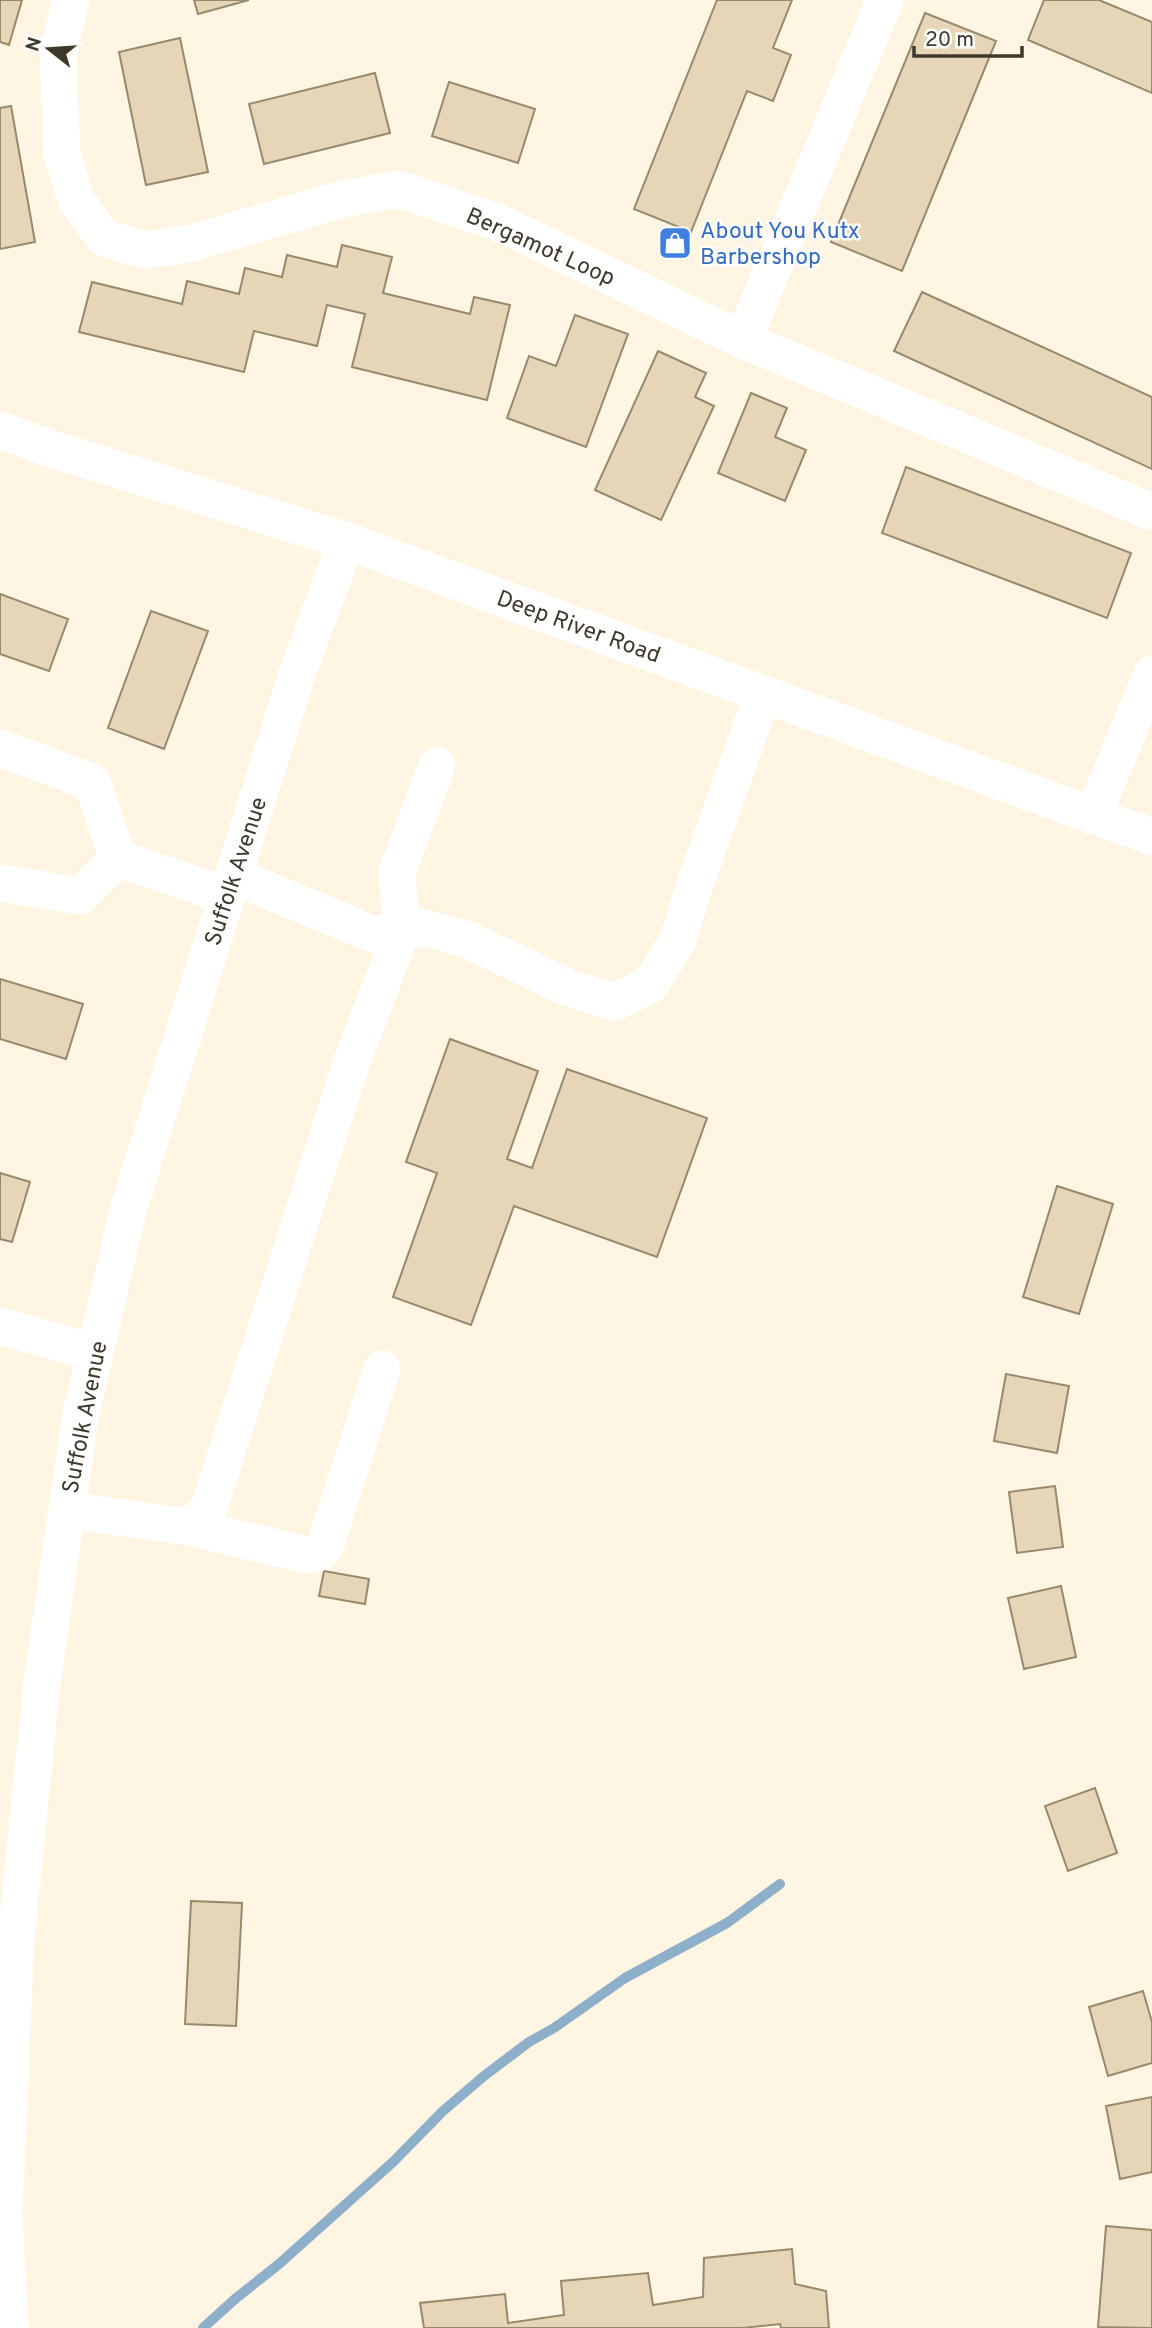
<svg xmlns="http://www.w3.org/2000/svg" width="1152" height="2328" viewBox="0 0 1152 2328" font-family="Overpass,sans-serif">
<rect width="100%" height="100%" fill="#fff5e2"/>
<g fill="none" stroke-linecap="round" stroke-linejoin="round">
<path stroke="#8eafc9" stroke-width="10" d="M203,2328l32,-29 44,-35 114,-102 50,-51 41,-35 45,-34 25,-14 71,-50 102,-55 53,-39"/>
</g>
<path fill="#e6d6b7" stroke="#98896c" stroke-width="2" d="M0,0h22l-13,45 -9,-3z
M194,0h55l-51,14z
M717,0h75l-19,48 18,7 -18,46 -26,-10 -56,141 -57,-23z
M1044,0h55l53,22v71l-124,-53z
M925,13l71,28 -94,230 -71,-29z
M180,38l28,134 -62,13 -27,-133z
M375,73l15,60 -126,31 -15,-60z
M449,82l86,27 -17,54 -86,-27z
M11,106l24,136 -35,7v-141z
M342,245l50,12 -9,36 87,21 4,-17 36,8 -23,95 -135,-33 13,-53 -38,-9 -10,41 -63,-15 -10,41 -165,-40 13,-50 90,22 5,-23 52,13 6,-26 37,9 5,-22 50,12z
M922,292l230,105v72l-258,-118z
M575,315l53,19 -42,113 -79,-29 22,-62 27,10z
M658,351l48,22 -11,24 19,9 -53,114 -66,-30z
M751,393l36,15 -12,29 31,13 -21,51 -67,-28z
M906,467l225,86 -24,65 -225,-85z
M0,594l68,25 -19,52 -49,-17z
M151,611l57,20 -44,118 -56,-21z
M0,979l83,25 -17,55 -66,-20z
M450,1039l88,32 -31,88 25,9 35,-99 140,49 -50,139 -143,-51 -43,119 -78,-28 44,-124 -31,-11z
M0,1173l30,9 -18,60 -12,-3z
M1057,1186l56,18 -34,110 -56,-17z
M1006,1374l63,12 -12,67 -63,-12z
M1055,1486l8,61 -46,6 -8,-61z
M324,1571l45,8 -4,25 -46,-8z
M1061,1586l15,71 -52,12 -16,-71z
M1095,1788l22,65 -49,18 -23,-65z
M191,1901l51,2 -6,123 -51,-2z
M1143,1991l9,31v41l-44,13 -19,-69z
M1152,2097v75l-32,7 -14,-73z
M1106,2226l46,4v98l-54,-1z
M792,2249l3,35 31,7 3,37h-48l-1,-4 -38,4h-318l-4,-25 85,-9 3,29 56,-8 -3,-34 87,-8 5,32 50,-8 1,-39z"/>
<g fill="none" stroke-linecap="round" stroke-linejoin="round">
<path stroke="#fff" stroke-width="37" d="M71,0l-13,56 4,98 15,48 27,36 40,12 44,-6 155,-45 56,-10 98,33 246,118 409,172
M743,340l142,-340
M0,430l52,19 295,92 805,296
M0,748l92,34 26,76
M1093,816l59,-142
M118,858l109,38
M234,876l138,58 53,-6 44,12 99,48 47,14 35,-17 28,-45 15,-50 70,-196
M0,883l80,13 38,-38
M0,1326l95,27
M67,1510l122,17 19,-16 143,-447 51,-133 -5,-59 40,-106
M189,1527l118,28 11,-2 7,-7 57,-177
M10,2328l-6,-114 12,-275 26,-256 38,-264 48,-209 170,-539 49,-130"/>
</g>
<defs>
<symbol id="shop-square" viewBox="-11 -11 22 22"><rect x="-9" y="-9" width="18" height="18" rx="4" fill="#3f7fe0" stroke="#fff"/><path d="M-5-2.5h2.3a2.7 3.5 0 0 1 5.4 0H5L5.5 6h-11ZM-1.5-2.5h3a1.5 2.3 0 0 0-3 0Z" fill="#fff"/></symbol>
</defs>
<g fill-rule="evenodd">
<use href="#shop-square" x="656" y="224" width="38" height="38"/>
</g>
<g text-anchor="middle" stroke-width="5" stroke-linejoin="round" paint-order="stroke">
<g font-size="23" fill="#366cbe" stroke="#fff" text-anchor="start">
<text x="700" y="238">About You Kutx<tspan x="700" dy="26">Barbershop</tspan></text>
</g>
<g font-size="23" fill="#3f392c" stroke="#fff">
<text transform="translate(541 246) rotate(24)" y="8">Bergamot Loop</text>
<text transform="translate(579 626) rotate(20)" y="8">Deep River Road</text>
<text transform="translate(235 871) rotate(-72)" y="8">Suffolk Avenue</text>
<text transform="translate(84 1417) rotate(-79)" y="8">Suffolk Avenue</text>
</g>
</g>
<g transform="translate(49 49) rotate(287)" stroke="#ffffff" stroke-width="5" paint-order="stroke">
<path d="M0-5L12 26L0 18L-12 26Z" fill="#3f392c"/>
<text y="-10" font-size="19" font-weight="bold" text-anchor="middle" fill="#3f392c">N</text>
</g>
<path d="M914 46v10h108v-10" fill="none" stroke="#3f392c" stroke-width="3.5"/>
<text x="925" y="46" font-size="21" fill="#3f392c" stroke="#ffffff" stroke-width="5" paint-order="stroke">20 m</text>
</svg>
